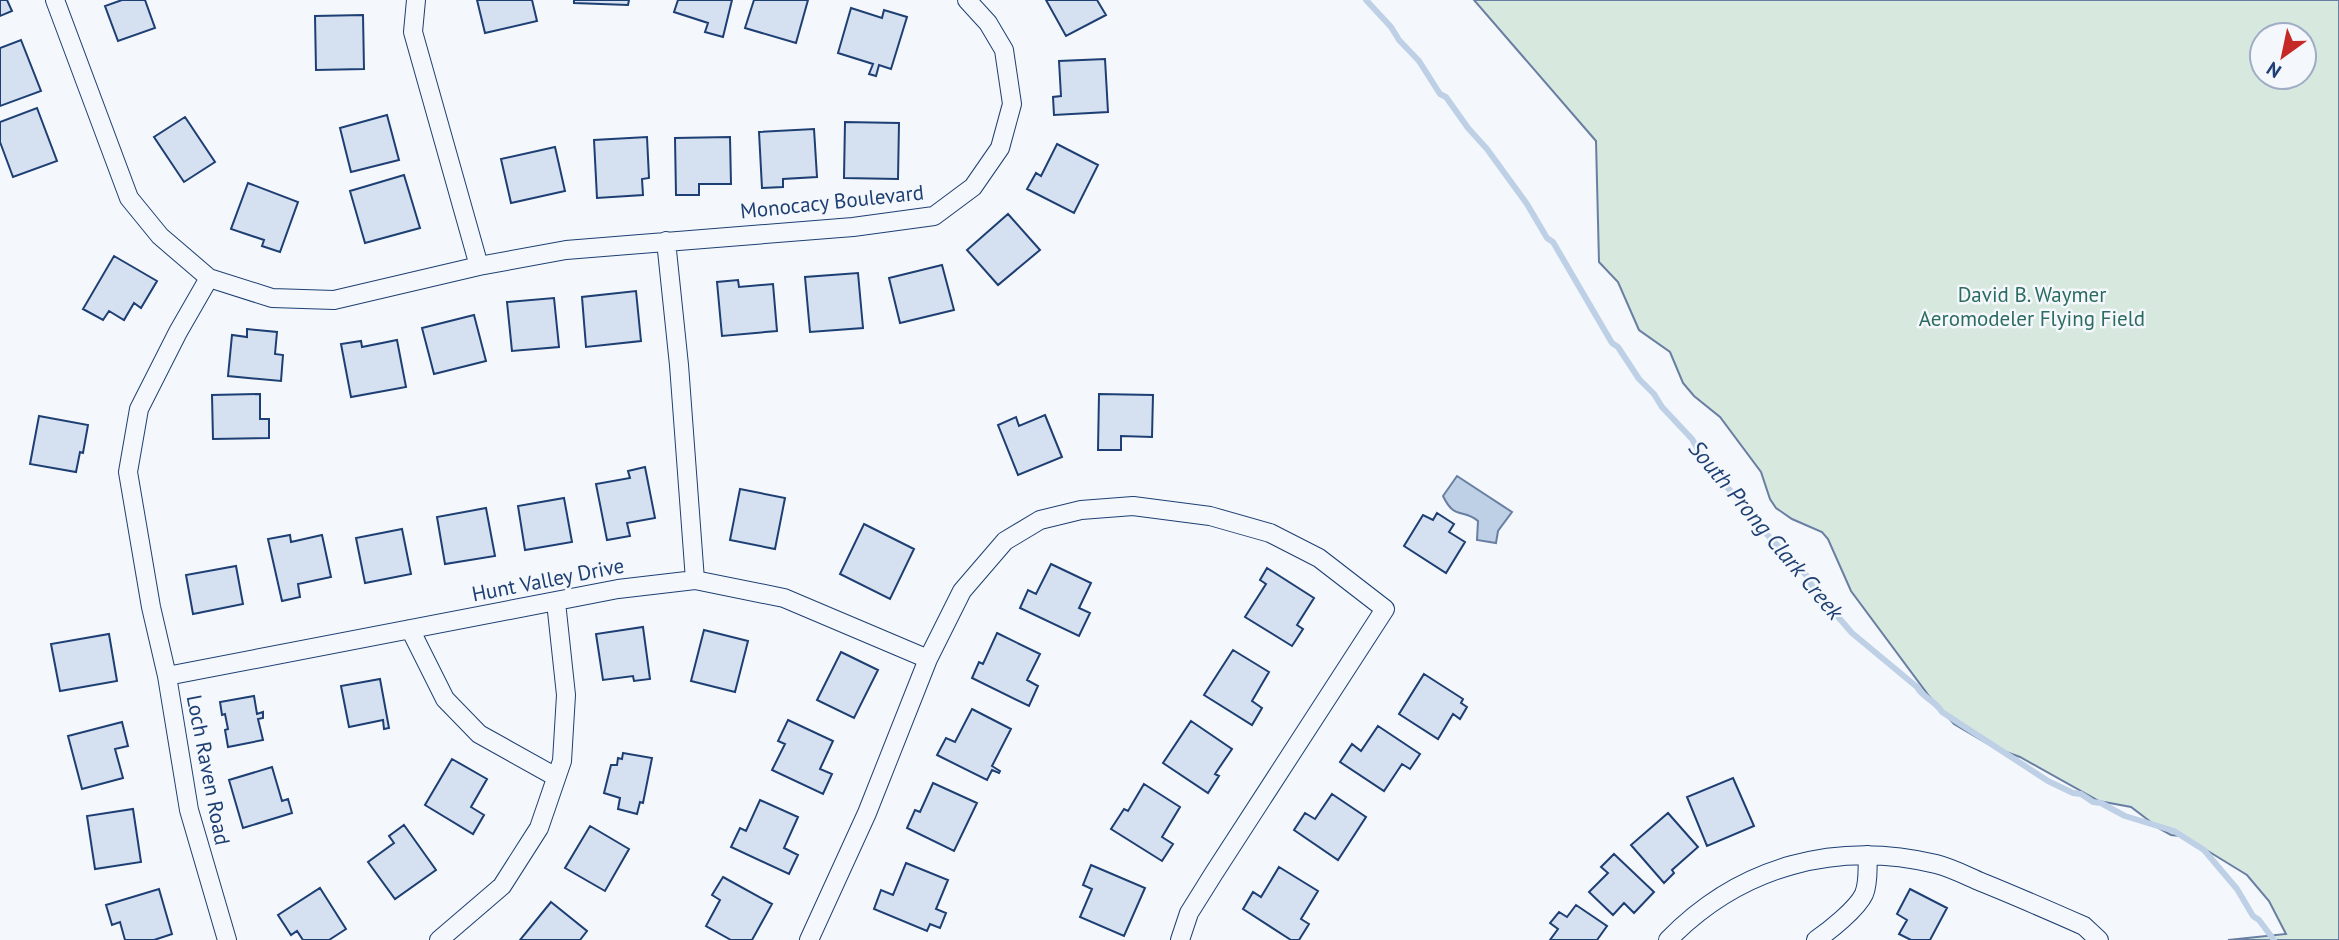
<svg xmlns="http://www.w3.org/2000/svg" width="2339" height="940" viewBox="0 0 2339 940" font-family="'PT Sans',sans-serif">
<rect width="100%" height="100%" fill="#f4f7fb"/>
<path fill="#d7e8df" stroke="#687fa3" stroke-width="2" fill-rule="evenodd" d="M1474,0h865v940h-111l58,-6 -17,-33 -22,-26 -44,-27 -23,-12 -9,-1 -11,-6 -29,-22 -32,-6 -79,-44 -25,-9 -41,-24 -25,-28 -78,-105 -23,-52 -6,-7 -30,-13 -16,-11 -6,-9 -9,-27 -41,-55 -26,-21 -11,-13 -13,-31 -31,-22 -21,-48 -19,-20 -3,-121zM2262,35h42v42h-42z"/>
<path fill="#bed0e5" stroke="#687fa3" stroke-width="2" d="M1457,476l55,36 -14,19 -2,12 -19,-3 1,-19c-15,-13 -23,0 -35,-25z"/>
<g fill="none" stroke-linecap="round" stroke-linejoin="round">
<path stroke="#bed0e5" stroke-width="6" d="M1366,0l25,27 8,13 20,21 21,33 6,3 22,31 19,21 40,55 20,34 6,4 59,101 6,4 21,32 15,15 8,13 30,32 8,14 6,3 21,31 20,21 8,14 51,53 8,14 38,44 65,54c6,11 19,14 25,25l106,69 25,12 8,1 12,8 8,1 24,13 49,15 30,19 33,39 16,27 6,4 15,20"/>
</g>
<path fill="#d5e0f0" stroke="#1d3f73" stroke-width="2" d="M0,0h7l5,11 -12,5z
M122,0h23l10,28 -37,13 -13,-35z
M477,0h55l5,21 -52,12z
M574,0h55l-1,5 -54,-2z
M678,0h54l-9,37 -18,-5 3,-9 -34,-11z
M754,0h54l-12,43 -51,-15z
M1046,0h51l9,15 -40,21z
M851,8l31,10 2,-8 23,7 -16,52 -12,-4 -3,11 -7,-2 4,-10 -35,-11z
M363,15l1,54 -48,1 -1,-54z
M21,40l20,51 -41,15v-58z
M1105,59l3,53 -54,3 -1,-18 8,-1 -2,-35z
M37,108l20,53 -44,16 -13,-35v-20z
M387,115l12,45 -48,12 -11,-44z
M185,117l30,45 -31,20 -30,-45z
M845,122l54,1 -1,56 -54,-1z
M814,129l3,48 -34,2v8l-21,1 -3,-56z
M647,137l2,41 -7,1 1,16 -46,3 -3,-58z
M730,137l1,47h-32v11h-23l-1,-57z
M1057,144l41,21 -24,48 -47,-24 9,-16 5,3z
M555,147l10,44 -54,12 -10,-44z
M404,175l16,53 -55,15 -15,-52z
M248,183l50,19 -18,50 -18,-6 2,-6 -33,-11z
M1008,214l32,36 -42,35 -31,-35z
M114,256l43,25 -16,27 -7,-5 -10,17 -15,-9 -6,9 -20,-11z
M942,265l12,45 -54,13 -11,-45z
M858,273l5,55 -53,4 -5,-55z
M738,280l1,7 34,-3 4,47 -55,5 -5,-54z
M636,291l5,50 -55,6 -4,-50z
M554,298l5,49 -47,4 -5,-49z
M474,315l12,46 -52,13 -12,-46z
M247,329l30,3 -2,22 8,1 -2,26 -53,-5 4,-41 15,2z
M397,340l9,47 -55,10 -10,-53 20,-3 1,6z
M260,394v25h9v19l-56,1 -1,-44z
M1099,394l54,1 -1,42 -31,-1v14h-23z
M1045,415l17,42 -44,18 -20,-50 18,-8 3,9z
M39,416l49,9 -5,28 -3,-1 -4,20 -46,-8z
M645,467l10,51 -28,5 3,13 -23,4 -11,-56 34,-6 -2,-7z
M740,489l45,9 -10,51 -45,-9z
M564,498l8,44 -47,8 -7,-44z
M486,508l9,48 -50,8 -8,-47z
M1437,513l17,11 -5,8 16,10 -19,31 -42,-27 19,-31 10,5z
M864,524l50,25 -24,50 -50,-25z
M402,529l9,45 -46,9 -9,-45z
M290,535l1,7 31,-7 9,42 -33,7 2,13 -18,4 -14,-62z
M1051,564l40,19 -12,25 11,5 -11,23 -59,-28 8,-18 8,4z
M236,566l7,38 -50,10 -7,-39z
M1267,568l47,30 -17,27 6,4 -11,17 -47,-29 21,-33 -6,-4z
M643,627l7,52 -16,2 -1,-5 -30,4 -7,-46z
M704,630l44,11 -13,51 -44,-11z
M997,633l43,21 -13,26 11,6 -9,20 -57,-28 7,-16 4,2z
M109,634l8,47 -57,10 -9,-47z
M1233,650l36,22 -17,29 10,7 -10,17 -48,-30z
M841,652l37,18 -24,48 -37,-18z
M1424,674l39,25 -2,4 6,4 -7,12 -7,-5 -15,25 -39,-25z
M380,679l9,49 -5,1 -1,-9 -34,7 -8,-41z
M254,696l3,18 6,-2v6l-5,1 5,21 -35,7 -3,-17 3,-1 -3,-15 -3,1 -2,-13z
M972,709l39,20 -19,37 8,5 -1,2 -7,-3 -5,10 -50,-25 9,-17 9,4z
M788,720l45,21 -13,28 12,5 -9,20 -51,-24 13,-26 -7,-3z
M1191,721l41,28 -17,25 4,2 -11,17 -45,-30z
M122,722l6,24 -13,3 8,29 -41,11 -14,-53z
M1378,726l42,28 -10,15 -8,-5 -18,27 -44,-29 12,-18 9,7z
M623,753l29,5 -9,45 -3,-1 -3,12 -19,-5 2,-11 -16,-5 7,-28h6l1,-7 4,1z
M452,759l35,20 -16,28 13,8 -11,19 -48,-29z
M272,767l10,34 6,-2 4,14 -49,15 -14,-48z
M1733,778l21,48 -47,20 -20,-49z
M933,783l44,20 -23,48 -47,-23 8,-18 5,2z
M1144,784l36,23 -18,30 11,7 -11,17 -51,-32 13,-20 4,2z
M1332,794l34,23 -28,43 -44,-30 11,-17 10,6z
M760,800l38,17 -14,31 14,7 -9,19 -58,-27 9,-19 6,3z
M133,809l8,53 -46,7 -8,-53z
M1668,813l30,34 -26,23 2,3 -10,10 -33,-38z
M404,825l32,45 -41,29 -27,-37 26,-19 -5,-7z
M590,826l39,23 -24,42 -40,-23z
M1614,854l40,38 -20,21 -10,-10 -11,12 -24,-23 19,-19 -7,-6z
M906,863l42,17 -12,29 10,4 -6,15 -10,-4 -3,7 -53,-22 7,-19 12,5z
M1091,865l54,23 -21,48 -44,-19 12,-28 -9,-4z
M1279,867l39,24 -17,28 8,5 -10,16h-8l-48,-31 10,-17 8,5z
M723,877l49,27 -20,36h-21l-25,-14 14,-26 -8,-5z
M320,888l26,41 -17,11h-26l-6,-9 -6,4 -13,-20z
M159,889l13,45 -18,6h-29l-5,-18 -8,3 -6,-20z
M1910,889l37,19 -17,32h-19l-12,-6 8,-14 -10,-6z
M551,902l36,29 -7,9h-60z
M1576,905l31,21 -10,14h-47l8,-11 -8,-6 9,-11 8,5z"/>
<g fill="none" stroke-linecap="round" stroke-linejoin="round">
<defs>
<path id="minor" d="M55,0l74,198 31,38 49,42 63,20 62,2 145,-34 87,-16 287,-23 81,-11 39,-29 27,-39 12,-44 -8,-54 -16,-27 -21,-23
M416,0l-3,32 66,234
M666,241l13,124 16,215
M209,278l-31,54 -39,77 -11,63 23,135 16,69 22,134 38,130
M410,629l35,70 34,35 77,43
M167,676l451,-87 77,-9 89,18 144,61
M439,940l63,-54 37,-58 23,-67 4,-66 -10,-93
M809,940l58,-127 61,-154 34,-68 43,-50 35,-21 41,-10 52,-4 77,10 60,17 49,25 66,51 -171,264 -25,40 -9,27
M1668,940c72,-74 168,-100 268,-76 16,4 31,12 45,18 35,14 69,29 103,44l15,14
M1816,940c13,-9 41,-31 48,-46 5,-12 3,-26 4,-39"/>
</defs>
<use href="#minor" stroke="#1d3f73" stroke-width="20"/>
<use href="#minor" stroke="#f4f7fb" stroke-width="18"/>
</g>
<g text-anchor="middle" stroke-width="5" stroke-linejoin="round" paint-order="stroke">
<g font-size="21" fill="#1d3f73" stroke="#f4f7fb">
<text transform="translate(832 202) rotate(-6)" y="7">Monocacy Boulevard</text>
<text transform="translate(548 580) rotate(-11)" y="7">Hunt Valley Drive</text>
<text transform="translate(208 770) rotate(79)" y="7">Loch Raven Road</text>
</g>
<g font-size="21" fill="#2c6c60" stroke="#f4f7fb">
<text x="2032" y="302">David B. Waymer<tspan x="2032" dy="24">Aeromodeler Flying Field</tspan></text>
</g>
<g font-size="23" font-style="italic" fill="#1d3f73" stroke="#f4f7fb">
<text transform="translate(1766 530) rotate(50)" y="8">South Prong Clark Creek</text>
</g>
</g>
<g transform="translate(2283 56) rotate(213)"><circle r="33" fill="#f4f7fb" stroke="#9eadc5" stroke-width="2"/>
<path d="M0-5L12 26L0 18L-12 26Z" fill="#c62828"/>
<text y="-10" font-size="19" font-weight="bold" text-anchor="middle" fill="#1d3f73">N</text>
</g>
</svg>
